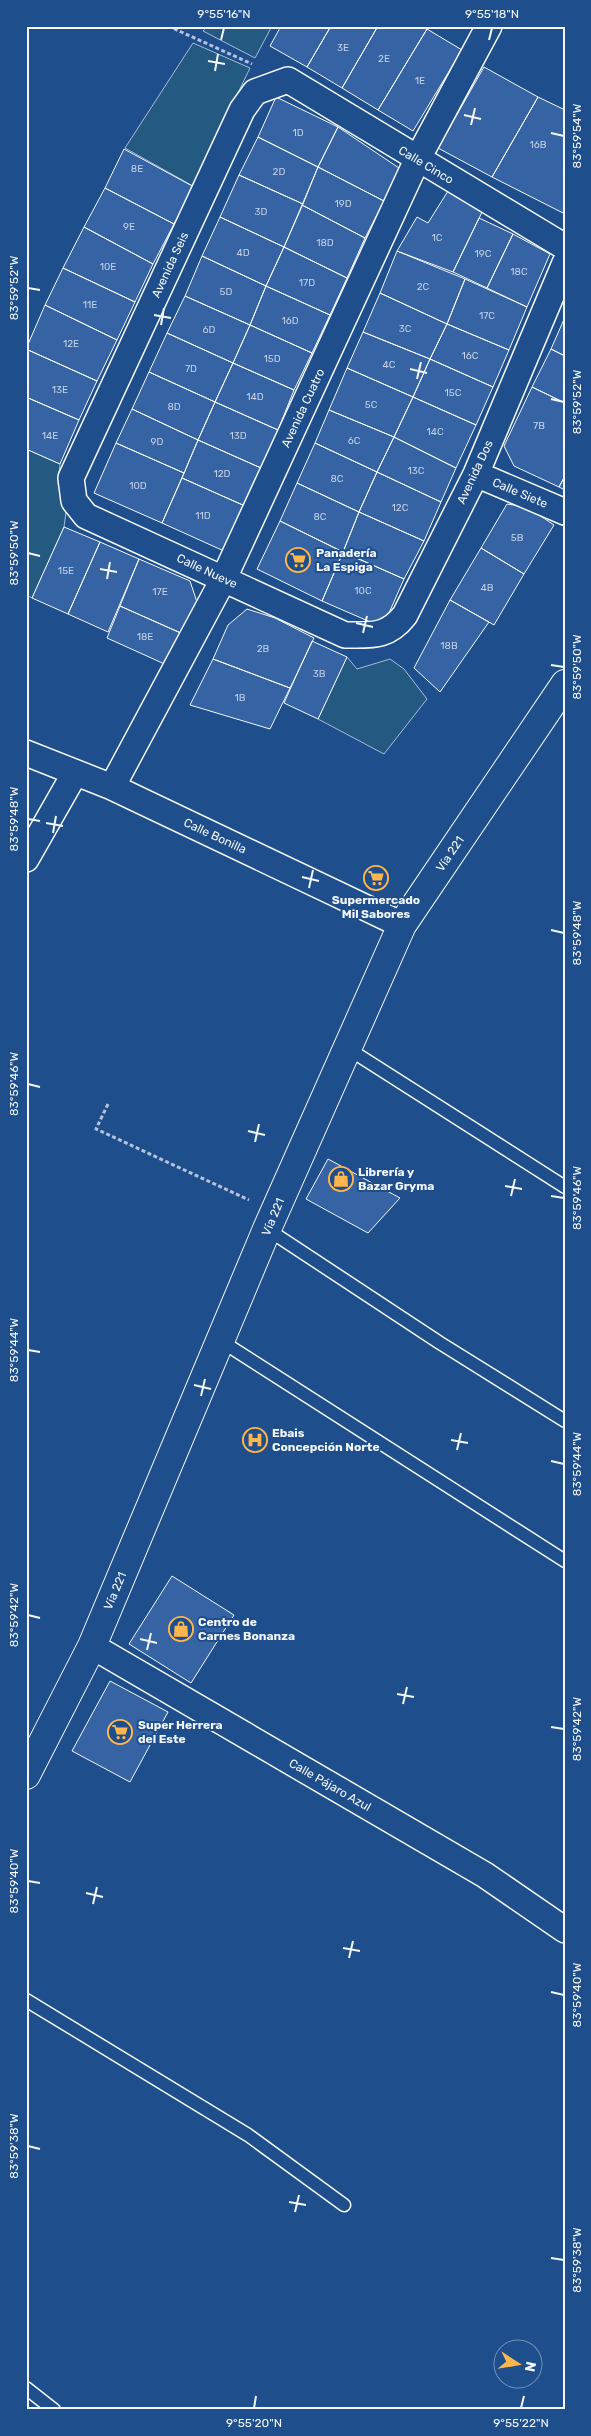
<svg xmlns="http://www.w3.org/2000/svg" width="591" height="2436" viewBox="0 0 591 2436" font-family="Rubik,sans-serif">
<rect width="100%" height="100%" fill="#1f4e8c"/>
<path fill="#245a82" stroke="#a8bbd7" d="M207,26h65l-17,32 -52,-27z
M193,43l57,25 -57,118 -68,-38z
M26,449l34,15 -2,20 8,28 -2,15 -32,71 -6,-3z
M347,657l10,12 33,-10 14,10 23,30 -43,55 -66,-35z"/>
<path fill="#3563a3" stroke="#f2f6ff" d="M281,26h50l-24,41 -37,-21z
M331,26h47l-36,62 -35,-21z
M378,26h45l4,3 -49,81 -36,-22z
M427,29l35,21 -49,81 -35,-21z
M484,67l54,30 -46,80 -54,-29z
M276,97l62,30 -20,40 -60,-30z
M538,97l27,13v104l-73,-37z
M338,127l61,41 -15,33 -66,-34z
M258,137l60,30 -15,37 -64,-29z
M124,149l70,38 -20,37 -69,-36z
M318,167l66,34 -19,37 -63,-33z
M239,175l64,29 -19,43 -64,-30z
M105,188l69,36 -21,40 -69,-37z
M448,191l36,17 -31,64 -56,-21 20,-34 11,6z
M302,205l63,33 -18,40 -63,-31z
M220,217l64,30 -18,39 -64,-30z
M479,218l34,16 -26,54 -34,-16z
M84,227l69,37 -18,38 -72,-34z
M513,234l37,20 -23,53 -40,-19z
M284,247l63,31 -17,37 -64,-29z
M397,251l68,28 -18,45 -67,-31z
M202,256l64,30 -16,39 -65,-29z
M63,268l72,34 -18,38 -72,-35z
M465,279l62,28 -18,43 -62,-26z
M266,286l64,29 -18,38 -62,-28z
M380,293l67,31 -17,35 -67,-27z
M185,296l65,29 -17,38 -66,-30z
M45,305l72,35 -20,41 -71,-32z
M565,317v39l-14,-7z
M447,324l62,26 -16,37 -63,-28z
M250,325l62,28 -18,37 -61,-27z
M363,332l67,27 -17,38 -66,-29z
M167,333l66,30 -18,39 -66,-30z
M26,349l71,32 -18,39 -53,-23z
M551,349l14,7v47l-33,-16z
M430,359l63,28 -17,38 -63,-28z
M233,363l61,27 -16,40 -63,-28z
M347,368l66,29 -19,40 -65,-27z
M149,372l66,30 -17,38 -66,-31z
M532,387l33,16v73l-6,11 -45,-21 -10,-20z
M26,397l53,23 -19,44 -34,-15z
M413,397l63,28 -20,43 -62,-31z
M215,402l63,28 -17,38 -63,-28z
M132,409l66,31 -14,33 -68,-30z
M329,410l65,27 -17,35 -62,-29z
M394,437l62,31 -15,34 -64,-30z
M198,440l63,28 -16,38 -63,-28z
M116,443l68,30 -22,50 -68,-30z
M315,443l62,29 -18,40 -62,-29z
M377,472l64,30 -17,39 -65,-29z
M565,476v14l-6,-3z
M182,478l63,28 -21,45 -62,-28z
M297,483l62,29 -16,40 -63,-31z
M507,504l20,3 27,18 -30,49 -43,-26z
M359,512l65,29 -20,38 -61,-27z
M280,521l63,31 -21,49 -65,-32z
M64,527l36,15 -32,72 -36,-16z
M100,542l39,17 -31,73 -40,-18z
M481,548l43,26 -30,51 -44,-25z
M343,552l61,27 -19,43 -10,2 -53,-23z
M139,559l51,22 7,21 -14,32 -63,-28z
M450,600l39,22 -49,70 -26,-24z
M120,606l63,28 -14,32 -62,-28z
M247,609l28,9 39,20 -24,50 -77,-29 15,-34z
M312,641l35,16 -29,62 -34,-16z
M213,659l77,29 -20,41 -80,-24z
M328,1159l72,39 -32,35 -62,-34z
M172,1576l62,39 -43,68 -62,-39z
M110,1681l58,31 -38,70 -58,-31z"/>
<g fill="none" stroke-linecap="round" stroke-linejoin="round">
<defs>
<path id="service" d="M347,1048l218,139
M267,1229l173,114 125,78
M221,1341l344,220
M26,2000l222,135 96,70
M26,2388l28,22"/>
<path id="minor" d="M565,247l-277,-167 -33,12 -13,18 -171,368 3,23 12,15 259,119c26,0 42,3 60,-20l71,-141 89,-211
M476,474l89,38
M26,753l86,34 290,138
M112,787l112,-209 193,-418 72,-134
M26,859l49,-86
M92,1646l393,229 80,55"/>
<path id="secondary" d="M26,1775l66,-129 175,-417 135,-304 163,-241"/>
</defs>
<use href="#service" stroke="#f2f6ff" stroke-width="15"/>
<use href="#minor" stroke="#f2f6ff" stroke-width="28"/>
<use href="#secondary" stroke="#f2f6ff" stroke-width="30"/>
<path stroke="#b3c4dc" stroke-width="3" stroke-dasharray="4 2.5" stroke-linecap="butt" d="M168,26l84,38
M108,1104l-12,25 153,71"/>
<use href="#service" stroke="#1f4e8c" stroke-width="12"/>
<use href="#minor" stroke="#1f4e8c" stroke-width="25"/>
<use href="#secondary" stroke="#1f4e8c" stroke-width="28"/>
</g>
<path fill="none" stroke="#f2f6ff" stroke-width="2" d="M221,40l3,-12M489,40l3,-12M208,61l17,3M215,71l3,-17M464,115l17,4M471,125l4,-17M551,133l13,3M28,288l12,2M154,315l17,3M161,325l3,-17M410,369l17,4M417,379l4,-17M551,399l13,3M28,553l12,3M100,569l17,3M107,579l3,-17M356,623l17,4M363,633l4,-17M551,665l13,2M28,819l12,2M46,823l17,3M53,833l3,-17M302,877l17,4M309,888l4,-18M551,930l13,3M28,1084l12,3M248,1131l17,4M255,1142l4,-18M505,1186l17,3M511,1196l4,-17M551,1196l13,2M28,1350l12,2M194,1385l17,4M201,1396l4,-17M451,1440l17,3M457,1450l4,-17M551,1461l13,3M28,1615l12,3M140,1639l17,4M147,1650l4,-17M397,1694l17,3M403,1704l4,-17M551,1727l13,2M28,1881l12,2M86,1893l17,4M93,1904l4,-17M343,1948l17,3M349,1958l4,-17M551,1992l13,3M28,2146l12,3M289,2202l17,3M295,2212l4,-17M551,2258l13,2M254,2408l2,-12M521,2408l3,-12"/>
<defs>
<symbol id="supermarket-ring" viewBox="-11 -11 22 22"><circle r="9.5" fill="#1f4e8c" stroke="#ffb74d" stroke-width="1.5"/><path d="M-6-5.5h2.5l.6 2H6L4.5 2H-2.5L-4.4-4H-6ZM-1.5 3.2a1.3 1.3 0 1 0 .1 0ZM3 3.2a1.3 1.3 0 1 0 .1 0Z" fill="#ffb74d"/></symbol>
<symbol id="shop-ring" viewBox="-11 -11 22 22"><circle r="9.5" fill="#1f4e8c" stroke="#ffb74d" stroke-width="1.5"/><path d="M-5-2.5h2.3a2.7 3.5 0 0 1 5.4 0H5L5.5 6h-11ZM-1.5-2.5h3a1.5 2.3 0 0 0-3 0Z" fill="#ffb74d"/></symbol>
<symbol id="hospital-ring" viewBox="-11 -11 22 22"><circle r="9.5" fill="#1f4e8c" stroke="#ffb74d" stroke-width="1.5"/><path d="M-5-5h3v3.5h4V-5h3V5h-3V1.5h-4V5h-3Z" fill="#ffb74d"/></symbol>
</defs>
<g fill-rule="evenodd">
<use href="#supermarket-ring" x="284" y="546" width="28" height="28"/>
<use href="#supermarket-ring" x="362" y="864" width="28" height="28"/>
<use href="#shop-ring" x="327" y="1165" width="28" height="28"/>
<use href="#hospital-ring" x="241" y="1426" width="28" height="28"/>
<use href="#shop-ring" x="167" y="1615" width="28" height="28"/>
<use href="#supermarket-ring" x="106" y="1718" width="28" height="28"/>
</g>
<g text-anchor="middle" stroke-width="4" stroke-linejoin="round" paint-order="stroke">
<g font-size="10" fill="#c3d1e8">
<text x="343" y="51">3E</text>
<text x="384" y="62">2E</text>
<text x="420" y="84">1E</text>
<text x="298" y="136">1D</text>
<text x="538" y="148">16B</text>
<text x="137" y="172">8E</text>
<text x="279" y="175">2D</text>
<text x="343" y="207">19D</text>
<text x="261" y="215">3D</text>
<text x="129" y="230">9E</text>
<text x="437" y="241">1C</text>
<text x="325" y="246">18D</text>
<text x="243" y="256">4D</text>
<text x="483" y="257">19C</text>
<text x="108" y="270">10E</text>
<text x="519" y="275">18C</text>
<text x="307" y="286">17D</text>
<text x="423" y="290">2C</text>
<text x="226" y="295">5D</text>
<text x="90" y="308">11E</text>
<text x="487" y="319">17C</text>
<text x="290" y="324">16D</text>
<text x="405" y="332">3C</text>
<text x="209" y="333">6D</text>
<text x="71" y="347">12E</text>
<text x="470" y="359">16C</text>
<text x="272" y="362">15D</text>
<text x="389" y="368">4C</text>
<text x="191" y="372">7D</text>
<text x="60" y="393">13E</text>
<text x="453" y="396">15C</text>
<text x="255" y="400">14D</text>
<text x="371" y="408">5C</text>
<text x="174" y="410">8D</text>
<text x="539" y="429">7B</text>
<text x="435" y="435">14C</text>
<text x="50" y="439">14E</text>
<text x="238" y="439">13D</text>
<text x="354" y="444">6C</text>
<text x="157" y="445">9D</text>
<text x="416" y="474">13C</text>
<text x="222" y="477">12D</text>
<text x="337" y="482">8C</text>
<text x="138" y="489">10D</text>
<text x="400" y="511">12C</text>
<text x="203" y="519">11D</text>
<text x="320" y="520">8C</text>
<text x="517" y="541">5B</text>
<text x="66" y="574">15E</text>
<text x="487" y="591">4B</text>
<text x="363" y="594">10C</text>
<text x="160" y="595">17E</text>
<text x="145" y="640">18E</text>
<text x="449" y="649">18B</text>
<text x="263" y="652">2B</text>
<text x="319" y="677">3B</text>
<text x="240" y="701">1B</text>
</g>
<g font-size="12" fill="#f2f6ff" stroke="#1f4e8c">
<text transform="translate(426 165) rotate(31)" y="4">Calle Cinco</text>
<text transform="translate(170 265) rotate(-65)" y="4">Avenida Seis</text>
<text transform="translate(303 408) rotate(-65)" y="4">Avenida Cuatro</text>
<text transform="translate(475 472) rotate(-65)" y="4">Avenida Dos</text>
<text transform="translate(520 493) rotate(23)" y="4">Calle Siete</text>
<text transform="translate(207 571) rotate(25)" y="4">Calle Nueve</text>
<text transform="translate(215 836) rotate(25)" y="4">Calle Bonilla</text>
<text transform="translate(450 854) rotate(-56)" y="4">Vía 221</text>
<text transform="translate(273 1217) rotate(-67)" y="4">Vía 221</text>
<text transform="translate(115 1591) rotate(-67)" y="4">Vía 221</text>
<text transform="translate(330 1785) rotate(30)" y="4">Calle Pájaro Azul</text>
</g>
<g font-size="12" font-weight="bold" fill="#f2f6ff" stroke="#1f4e8c" text-anchor="start">
<text x="316" y="557">Panadería<tspan x="316" dy="14">La Espiga</tspan></text>
<text x="376" y="904" text-anchor="middle">Supermercado<tspan x="376" dy="14">Mil Sabores</tspan></text>
<text x="358" y="1176">Librería y<tspan x="358" dy="14">Bazar Gryma</tspan></text>
<text x="272" y="1437">Ebais<tspan x="272" dy="14">Concepción Norte</tspan></text>
<text x="198" y="1626">Centro de<tspan x="198" dy="14">Carnes Bonanza</tspan></text>
<text x="138" y="1729">Super Herrera<tspan x="138" dy="14">del Este</tspan></text>
</g>
</g>
<rect width="591" height="2436" fill="none" stroke="#1f4e8c" stroke-width="55"/>
<g transform="translate(518 2364) rotate(102)"><circle r="24" fill="#1f4e8c" stroke="#7391ba"/>
<path d="M0-4L9 19L0 12L-9 19Z" fill="#ffb74d"/>
<text y="-8" font-size="14" font-weight="bold" text-anchor="middle" fill="#f2f6ff">N</text>
</g>
<rect x="28" y="28" width="536" height="2380" fill="none" stroke="#f2f6ff" stroke-width="2"/>
<g font-size="12" text-anchor="middle" fill="#f2f6ff">
<text x="224" y="18">9°55'16"N</text>
<text x="492" y="18">9°55'18"N</text>
<text transform="translate(577 136) rotate(-90)" y="4">83°59'54"W</text>
<text transform="translate(14 288) rotate(-90)" y="4">83°59'52"W</text>
<text transform="translate(577 402) rotate(-90)" y="4">83°59'52"W</text>
<text transform="translate(14 553) rotate(-90)" y="4">83°59'50"W</text>
<text transform="translate(577 667) rotate(-90)" y="4">83°59'50"W</text>
<text transform="translate(14 819) rotate(-90)" y="4">83°59'48"W</text>
<text transform="translate(577 933) rotate(-90)" y="4">83°59'48"W</text>
<text transform="translate(14 1084) rotate(-90)" y="4">83°59'46"W</text>
<text transform="translate(577 1198) rotate(-90)" y="4">83°59'46"W</text>
<text transform="translate(14 1350) rotate(-90)" y="4">83°59'44"W</text>
<text transform="translate(577 1464) rotate(-90)" y="4">83°59'44"W</text>
<text transform="translate(14 1615) rotate(-90)" y="4">83°59'42"W</text>
<text transform="translate(577 1729) rotate(-90)" y="4">83°59'42"W</text>
<text transform="translate(14 1881) rotate(-90)" y="4">83°59'40"W</text>
<text transform="translate(577 1995) rotate(-90)" y="4">83°59'40"W</text>
<text transform="translate(14 2146) rotate(-90)" y="4">83°59'38"W</text>
<text transform="translate(577 2260) rotate(-90)" y="4">83°59'38"W</text>
<text x="254" y="2427">9°55'20"N</text>
<text x="521" y="2427">9°55'22"N</text>
</g>
</svg>
